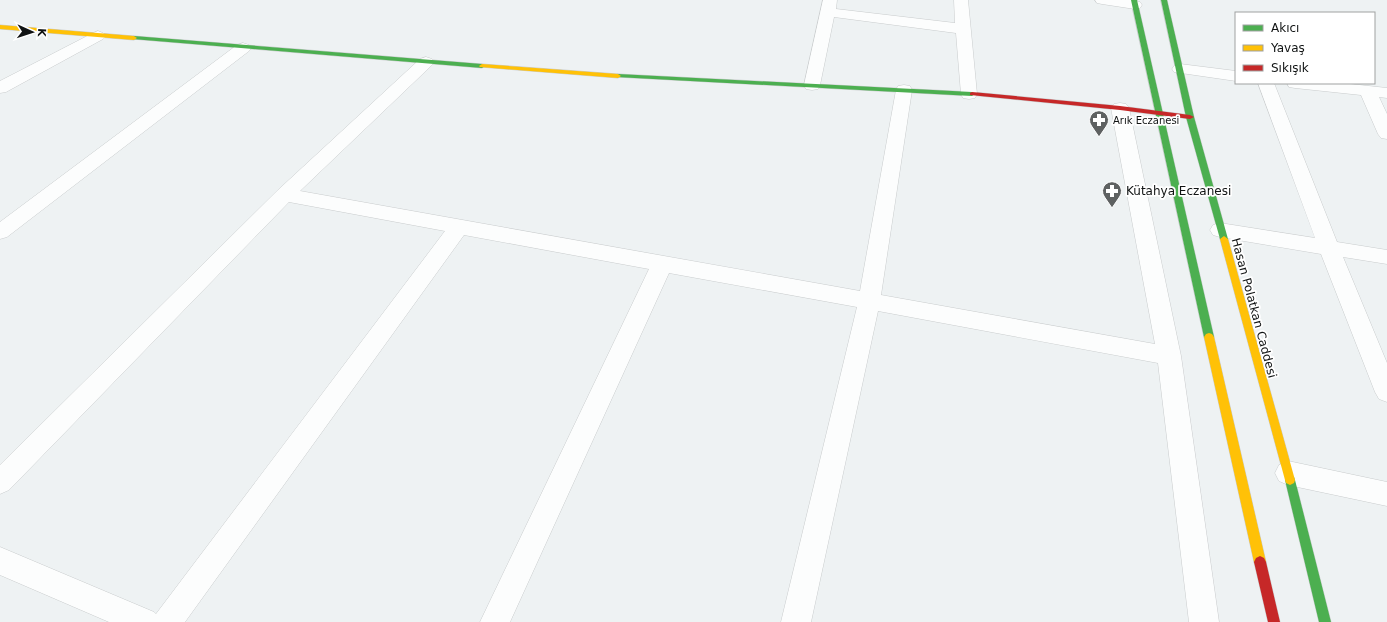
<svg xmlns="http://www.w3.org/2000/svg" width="1387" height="622" viewBox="0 0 1387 622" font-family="'DejaVu Sans',sans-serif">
<rect width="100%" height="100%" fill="#eef2f3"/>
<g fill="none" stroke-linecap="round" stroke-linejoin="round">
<defs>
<path id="street" d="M823,0h14l-1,9 119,14 -1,-23h14l9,94 -2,4 -6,1 -6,-1 -2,-4 -5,-61 -122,-16 -14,68 -2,4 -6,1 -6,-1 -2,-4z
M1095,0h36l9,2 2,3 -2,3 -5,1 -33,-5 -5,-1z
M98,31l5,2 3,3 -3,3 -97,53 -6,1v-12l93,-48z
M243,43l6,2 2,3 -2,3 -242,186 -7,2v-17l237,-177z
M426,57l6,2 2,3 -2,3 -132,126 560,100 36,-201 2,-4 6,-1 6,1 2,4 -31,205 274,49 -44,-236 3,-4 6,-1 6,1 3,4 52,248 38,266h-30l-31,-259 -280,-52 -67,311h-30l76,-315 -188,-34 -159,349h-30l169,-353 -185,-34 -279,387h-76l-109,-47v-28l154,65 2,2 289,-383 -156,-29 -280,288 -9,4v-29l278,-275 142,-131z
M1180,64l56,7v10l-62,-9 -2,-3 2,-3z
M1258,83h16l63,159 50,8v14l-44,-7 44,106v39l-8,-3 -4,-7 -54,-138 -101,-17 -7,-2 -3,-5 3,-5 7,-2 95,15z
M1287,83h54l46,5v10l-8,-1 8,17v25l-6,-1 -3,-4 -17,-39 -66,-7 -6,-1z
M1288,461l99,21v24l-99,-21 -9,-4 -4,-8 4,-8z"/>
<path id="fast" d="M1131,0h6l77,337 -2,3h-6l-2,-3z
M1161,0h6l27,117 34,122 -4,3 -4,-3 -34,-122z
M134,36l348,28 3,2 -3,2 -350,-29 -1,-1z
M618,74l354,18 3,2 -3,2 -356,-19v-2z
M1290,475l4,2 1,3 36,142h-12l-34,-142 1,-3z"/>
<path id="slow" d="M0,25l134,11 3,2 -3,2 -134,-11z
M482,64l136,10 3,2 -3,2 -138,-11 -1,-1z
M1224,236l4,3 67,241 -1,3 -4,2 -4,-2 -1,-3 -65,-241z
M1209,333l3,1 2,3 52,225 -2,4 -4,2 -4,-2 -2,-4 -50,-225 2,-3z"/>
<path id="jam" d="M972,92l148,14 70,9 4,2 -4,2 -70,-9 -150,-15v-2z
M1260,556l4,2 2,4 14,60h-12l-14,-60 2,-4z"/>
</defs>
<use href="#street" stroke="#c9cccd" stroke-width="1"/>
<use href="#fast" stroke="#c9cccd" stroke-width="1"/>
<use href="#slow" stroke="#c9cccd" stroke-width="1"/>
<use href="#jam" stroke="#c9cccd" stroke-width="1"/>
<use href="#street" fill="#fcfdfd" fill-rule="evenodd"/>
<use href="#fast" fill="#4caf50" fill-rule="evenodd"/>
<use href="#slow" fill="#ffc107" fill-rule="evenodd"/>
<use href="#jam" fill="#c62828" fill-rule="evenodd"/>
</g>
<defs>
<symbol id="pharmacy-pin" viewBox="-11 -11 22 30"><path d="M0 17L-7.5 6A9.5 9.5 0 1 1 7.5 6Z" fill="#5e6161" stroke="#fff"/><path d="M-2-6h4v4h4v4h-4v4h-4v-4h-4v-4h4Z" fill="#fff"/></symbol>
</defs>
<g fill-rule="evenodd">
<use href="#pharmacy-pin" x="1088" y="109" width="22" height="30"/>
<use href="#pharmacy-pin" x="1101" y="180" width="22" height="30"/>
</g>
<g text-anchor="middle" stroke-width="3.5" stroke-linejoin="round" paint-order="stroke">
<g font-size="10" fill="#101313" stroke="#fff" text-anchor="start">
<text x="1113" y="124">Arık Eczanesi</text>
</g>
<g font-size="12" fill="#101313" stroke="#fff" text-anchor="start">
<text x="1126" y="195">Kütahya Eczanesi</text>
</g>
<g font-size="12" fill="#101313" stroke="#fff">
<text transform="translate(1254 308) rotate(75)" y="4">Hasan Polatkan Caddesi</text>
</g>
</g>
<rect x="1235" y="12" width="140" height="72" fill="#ffffff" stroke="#9fa1a1"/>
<rect x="1243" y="25" width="20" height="6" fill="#4caf50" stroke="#9fa1a1"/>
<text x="1271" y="32" font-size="12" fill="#101313">Akıcı</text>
<rect x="1243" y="45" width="20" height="6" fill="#ffc107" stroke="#9fa1a1"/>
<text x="1271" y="52" font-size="12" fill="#101313">Yavaş</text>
<rect x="1243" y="65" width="20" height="6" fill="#c62828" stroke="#9fa1a1"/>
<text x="1271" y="72" font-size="12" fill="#101313">Sıkışık</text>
<g transform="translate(32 32) rotate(93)" stroke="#ffffff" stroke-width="3" paint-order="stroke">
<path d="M0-3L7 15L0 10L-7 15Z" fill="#101313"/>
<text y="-6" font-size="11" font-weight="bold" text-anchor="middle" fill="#101313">K</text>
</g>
</svg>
